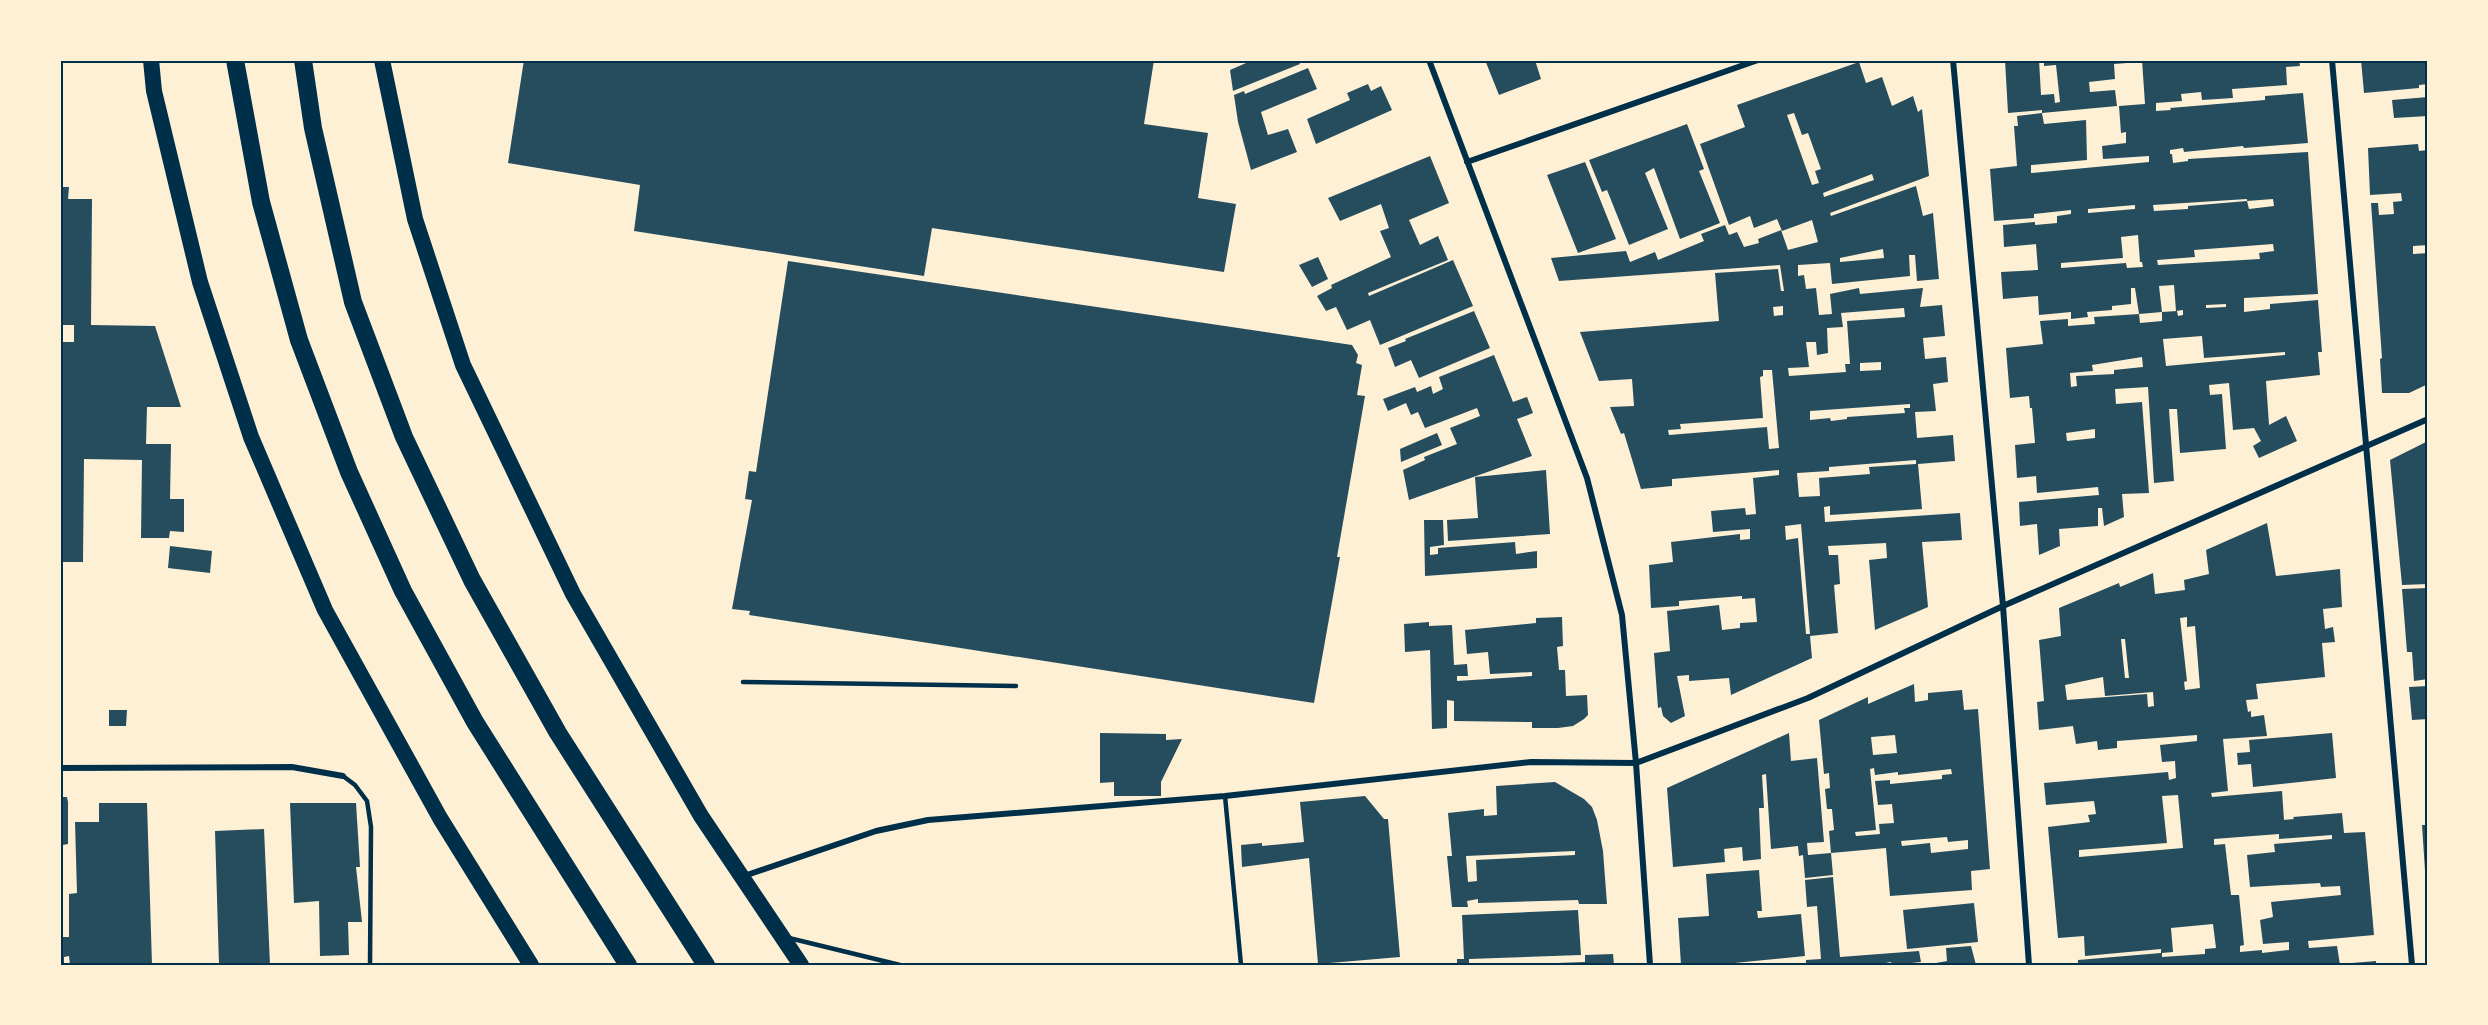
<svg xmlns="http://www.w3.org/2000/svg" width="2488" height="1025" viewBox="0 0 2488 1025" font-family="'DM Sans',sans-serif">
<rect width="100%" height="100%" fill="#fdf0d5"/>
<path fill="#264d5e" fill-rule="evenodd" d="M524,60h630l-10,64 64,9 -10,65 38,6 -12,68 -292,-44 -8,48 -290,-45 6,-46 -132,-22z
M1253,60h45l2,4 -67,27 -3,-21z
M1485,60h50l6,19 -42,16z
M2005,60h34l2,35 13,-1 1,9 5,-1 -4,-37 -12,1v-6h83v3l-13,1 1,15 -26,3 1,10 25,-2 2,16 -75,7 2,11 42,-4 1,40 -56,5v8l118,-11v-6l-46,3 -1,-13 24,-3v-11l-5,1 -2,-27 26,-2 -3,-44h157l1,6 -14,1 1,18 -55,4 1,9 -31,2 -1,-8 -20,2 1,7 -26,2v8l15,-1 -1,-2 95,-8v-4l38,-3 5,50 -64,5 -1,-2 -59,6 -1,-4 -13,2v4h2l1,9 15,-2v-2l120,-7 10,142 -74,4v14l26,-3v-5l48,-4 4,52h-4l2,23 -54,6 3,44 17,-9 11,25 -38,17 -6,-12 8,-5 -7,-13 -21,2 -4,-47 -20,2 1,10 12,-1 4,55 -46,4 -3,-44h-8l5,72 -20,2 -6,-96 -33,2 1,15 26,-2 7,91 -27,1 2,23 -20,9 -2,-18h-4v18l-39,3 1,17 -21,9 -2,-31 -17,2 -1,-24 80,-7 -1,-8 -61,6 -1,-17 -19,2 -2,-33 20,-2 -3,-35h-2l-1,-12 -19,2 -4,-50 37,-4 -3,-23 28,-2v7l27,-2 -1,-7 45,-3 -4,-26h-4v16l-19,2v4l-25,2 1,5 -17,2v-7l-32,3 -1,-19 -35,3 -2,-27 37,-2 -2,-26 -32,3 -1,-22 32,-3v3l22,-2v-7l14,-2v-4l-37,4v4l-40,3 -4,-52 27,-3 -3,-40h4l-1,-10 25,-3v-3l-34,3zM2247,199v2l26,-2 1,7 -25,3 -2,-8 -59,5v3l-34,2 -1,-6zM2135,205v4l-47,4v-4zM2138,235l2,27h2l1,5 -16,1 -1,-5 -65,5v-5l62,-5 -2,-21zM2273,244l1,7 -15,2 1,6 -102,6 -1,-5 38,-3 -1,-7zM2174,285l2,26 7,-1v5l-5,1 -1,-5 -15,1v9l-22,2 -1,-9 23,-2 -3,-26zM2226,304v3l-20,1v-3zM2202,336l2,22 81,-6v3l-119,11 -3,-27zM2142,357l1,10 -29,3v4l-38,2 1,10 -6,1 -1,-14 23,-2 -1,-6zM2095,429v9l-28,3 -1,-8z
M2361,60h67v24l-9,1v3l-55,5z
M1859,62l7,21 16,-6 10,29 21,-10 5,16 4,-3 7,67 -99,37 1,3 85,-30 7,30 10,-3 6,66 -22,2 -2,-26h-6l1,21 -78,8 -2,-21 -32,2v11l6,-1 2,14 10,-1 3,27 13,-1 -2,-20 29,-6 1,6 63,-6 -3,19 22,-2 3,31 -22,2 2,21 21,-2 2,25 -15,2 3,27 -21,1 2,26 36,-3 2,26 -37,3 4,45 -92,6v-9l-6,1 1,15 135,-9 2,27 -40,2 6,65 -53,23 -6,-70 18,-2 -1,-15 -58,3 1,9h9l2,29 -6,1 4,48 -28,3 2,22 -81,37 -2,-17 -40,3v-6l-12,1 8,40 -14,7 -8,-7 -2,-9 -3,1 -4,-55 16,-2 -3,-40 52,-6 3,25 18,-2v-5l17,-1 -2,-24 -13,1v-3l-63,5v5l-28,2 -2,-43 24,-3 -2,-20 69,-8v6l10,-1v-10l-37,3 -2,-21 34,-3 1,7 10,-1 -3,-36 26,-3v-5l-107,9v7l-31,3 -17,-56 -3,1 -11,-27 24,-1 -2,-27 -33,2 -19,-49 139,-11 -4,-48 63,-4 3,22h3l-4,-26 -221,16 -8,-23 75,-7 4,11 25,-10 3,8 46,-19 -3,-7 24,-9 4,10 8,-3 7,15 15,-4 -1,-4 23,-9 7,20 30,-8 -6,-22 -30,11 -5,-12 -23,9 -4,-12 -21,9 -29,-81 45,-17 -8,-22zM1794,113l8,22 6,-2 13,36 -6,2 4,12 -7,2 -25,-70zM1872,174l2,6 -50,17 -1,-4zM1883,249l1,9 -44,4v-4zM1783,306v9l-9,1 -1,-9zM1904,308l1,9 -58,4 3,43h-5l1,8 -57,4 -1,-8 21,-1 -3,-25h10l1,13 11,-2 -1,-25 16,-1 -2,-14zM1881,362v8l-21,1v-8zM1763,370h9l7,78 -10,1 -2,-22 -98,8 -1,-5 13,-1 -1,-5 83,-6 -3,-41 3,-1zM1910,404v4h-6l1,5 -58,4v2l-16,2 -1,-3 -20,2v-9zM1916,460v4l-47,3 1,7 -51,4 1,18 -21,1 -2,-24 32,-2v-4zM1801,524l9,110h-4l-8,-96 -12,2 -1,-14z
M1308,68l9,21 -56,23 7,23 20,-6 9,23 -46,18 -13,-48 -4,-27 10,-4 1,3z
M1368,84l3,7 10,-5 11,24 -76,34 -9,-25 43,-19 -3,-7z
M2428,97v19l-34,2 -2,-18z
M1687,124l17,45 -5,2 21,52 -40,16 -26,-71 -9,5 23,56 -39,16 -22,-55 -5,2 -13,-32z
M2418,144l1,7 9,-1v46h-3v3h3v46l-15,1v8l15,-1v131l-19,9h-27l-2,-34 2,-1 -11,-155h7l1,12 15,-1 -1,-12 9,-1 -1,-8 -31,2 -2,-47z
M1430,156l19,47 -40,17 11,25 18,-9 10,24 -80,33 1,3 84,-36 20,46 -93,39 -10,-25 -23,10 -11,-23 -10,4 -9,-15 15,-8 -1,-3 60,-28 -11,-26 9,-3 -8,-24 -41,17 -12,-23z
M1585,162l31,77 -38,14 -31,-78z
M60,187h9l-1,12h24l-1,126 64,1 26,81h-34l-1,37h25l-1,55h14v33l-14,-1 -1,7h-28l1,-78 -58,-1 -1,103h-23v-220h14v-17h-14z
M1318,257l10,22 -16,8 -13,-22z
M788,261l564,84 6,10 -2,8 6,2 -5,30 8,1 -28,161h3l-26,146 -565,-88 1,-4 -18,-2 20,-109 -7,-1 4,-28 7,1z
M1474,311l16,37 -71,30 -8,-18 -16,7 -7,-19 18,-7 -1,-2z
M1494,355l19,47 14,-5 6,16 -16,6 15,37 -123,44 -6,-30 22,-10 -1,-3 33,-13 -7,-16 30,-12 -3,-8 -52,20 -7,-16 -7,3 -5,-12 -18,8 -5,-12 32,-12 2,5 14,-6 2,8 10,-5 -4,-12z
M1437,433l5,12 -41,17 -1,-13z
M2428,441v143l-26,1 -12,-125z
M1546,470l4,64 -102,7 -1,-21 31,-2 -3,-41z
M1424,520h19l1,25 -14,2v8l8,-1v-6l77,-6 1,12 21,-3v17l-112,8z
M2267,523l9,53 64,-7 2,38 -19,2 2,20 8,-2 2,15 -13,1 3,34 -69,7 2,15 -12,1 2,12 3,-1v6l13,-2 3,21 -44,3 5,52 -17,2 1,4 70,-6 2,29 10,-1 -1,-2 49,-4 2,20 21,-1 9,103 -66,6 1,7 28,-2 3,19h-262v-5l83,-7v-4l-76,7 -1,-20 -26,2 -10,-111 42,-5 -2,-7 8,-1 -2,-13 -48,4 -2,-22 124,-11 1,8 7,-2 -1,-17 -13,1 -2,-17 37,-4v-6l-80,6v7l-19,2 -1,-9 -21,3 -3,-18 -34,4 -2,-28 7,-1 -5,-61 22,-4 -2,-28 60,-25 1,4 33,-14 2,21 30,-4 -1,-10 25,-6 -3,-24zM2187,617v10l8,-1 5,62 -15,2 -1,-8 3,-1 -7,-63zM2121,639h4l4,39h-4zM2103,677l2,19 48,-4 1,14 -6,1 -1,-13 -80,6 -2,-15zM2178,795l5,53 -104,9v-7l88,-7 -5,-47zM2279,834v5l53,-4v4l-58,5 1,8 -28,3 3,32 70,-4 1,4 19,-1 1,9 -70,7 2,15 -13,3 3,24 26,-2v8l-27,3v-3l-22,2v-6l4,-1 -5,-50h-8l-6,-51 -11,1v-6zM2213,924l3,24 -11,1v5l-43,3v-4l11,-1 -2,-24z
M170,546l42,5 -2,22 -42,-5z
M2428,588v91l-14,2 -2,-29h-5l-5,-63z
M1562,617l1,29 -6,1 2,23h6l1,26 21,-1 1,20 -4,4 -11,7 -15,2h-26v-6l-78,-1v-20l-7,-1v28l-15,1 -2,-79 -25,2 -1,-28 25,-2v4l23,-1 2,40 13,-1 1,12h-11v5l75,-5v-4l-42,2 -2,-22 -21,2 -2,-24 71,-7v-5z
M1914,684l1,18 13,-2v-7l34,-3 2,20 14,-1 12,160 -19,2 1,19 -82,6 -4,-48 -55,5 -2,-22 5,-1 -2,-21h-5l-2,-20 5,-1 -1,-15 -5,1 -5,-54 49,-23v7zM1895,735l2,18 -24,2 -2,-18zM1874,768l1,7 23,-3v3l53,-6 1,5 -10,1v4l-52,5v-4l-15,1 3,24 14,-1 2,19 -15,1 1,10 -24,2 -1,-4 21,-2 -6,-61zM1947,837l1,5 20,-2v9l-37,4 -1,-10 -28,3 -1,-5z
M2428,686v33l-16,1 -3,-33z
M109,710h18l-1,16h-17z
M1100,733l66,1v6l16,-1 -21,43v14h-47v-14l-14,1z
M1789,733l2,28 26,-3 7,84 -17,1 1,12 23,-2 2,22 -28,3 -2,-23 -4,1 -1,-10 -27,3 -5,-75 -4,1 2,33h-5l2,51 -18,2 -1,-14 -18,2 1,13 -52,5 -6,-79z
M2332,733l4,45 -83,9 -2,-23 -13,1 -1,-12 13,-1 -1,-12z
M1555,782l29,17 8,8 5,13 6,31 4,53h-28l-1,-4 -100,3v-4l-11,2 1,6h-16l-5,-51h5l-4,-43 36,-4v7l13,-1 -1,-29zM1575,851v4l-99,5 1,21 -9,1 -2,-26z
M1365,796l19,23h4l12,138 -82,7 -9,-106 -67,9 -1,-22 21,-2v3l42,-4 -4,-40z
M60,797h7l1,5v42l-5,1v92h6v-43l8,-1 -2,-71h24v-19h48l5,162h-82l-1,-9 -5,1v8h-4z
M290,803h66l4,64h-4l6,55h-14l1,33 -29,1 -1,-55 -25,2z
M2422,825h6v60h-2z
M264,829l6,136h-51l-4,-134z
M1759,870l3,41h-5l1,7 43,-4 4,42 -91,9h-33l-3,-47 31,-2 -3,-42z
M1833,877l7,80 79,-6 2,11 -29,3 -1,-3 -16,3h-69v-5l15,-1 -4,-53 -10,1 -2,-27z
M1974,903l4,39 -71,7 -4,-39z
M1578,910l3,45 -112,4v6h-12v-6h7l-2,-44z
M1971,946l5,19h-52l23,-4 -1,-13z
M1613,954l1,11h-57v-2l28,-1v-7z
M2376,961v4h-24v-2z"/>
<g fill="none" stroke-linecap="round" stroke-linejoin="round">
<path stroke="#003049" stroke-width="4.5" d="M743,682l273,4
M343,776l12,9 12,16 4,26 -1,138
M1225,796l16,169
M789,938l111,27"/>
<path stroke="#003049" stroke-width="6" d="M1429,60l158,418 35,137 14,148 14,202
M1953,60l50,546 26,359
M2332,60l80,905
M1467,162l291,-102
M60,768l232,-1 51,9
M744,876l132,-45 52,-11 297,-24 306,-34 105,1 172,-65 195,-92 425,-187"/>
<path stroke="#003049" stroke-width="16" d="M151,60l3,31 46,191 51,155 74,173 115,208 91,147
M382,60l33,159 48,146 110,229 128,222 100,149"/>
<path stroke="#003049" stroke-width="18" d="M235,60l26,142 38,138 50,132 54,119 72,131 153,243
M303,60l10,68 40,174 51,135 68,143 86,153 148,232"/>
</g>
<rect width="2488" height="1025" fill="none" stroke="#fdf0d5" stroke-width="123"/>
<rect x="62" y="62" width="2364" height="902" fill="none" stroke="#003049" stroke-width="2"/>
</svg>
